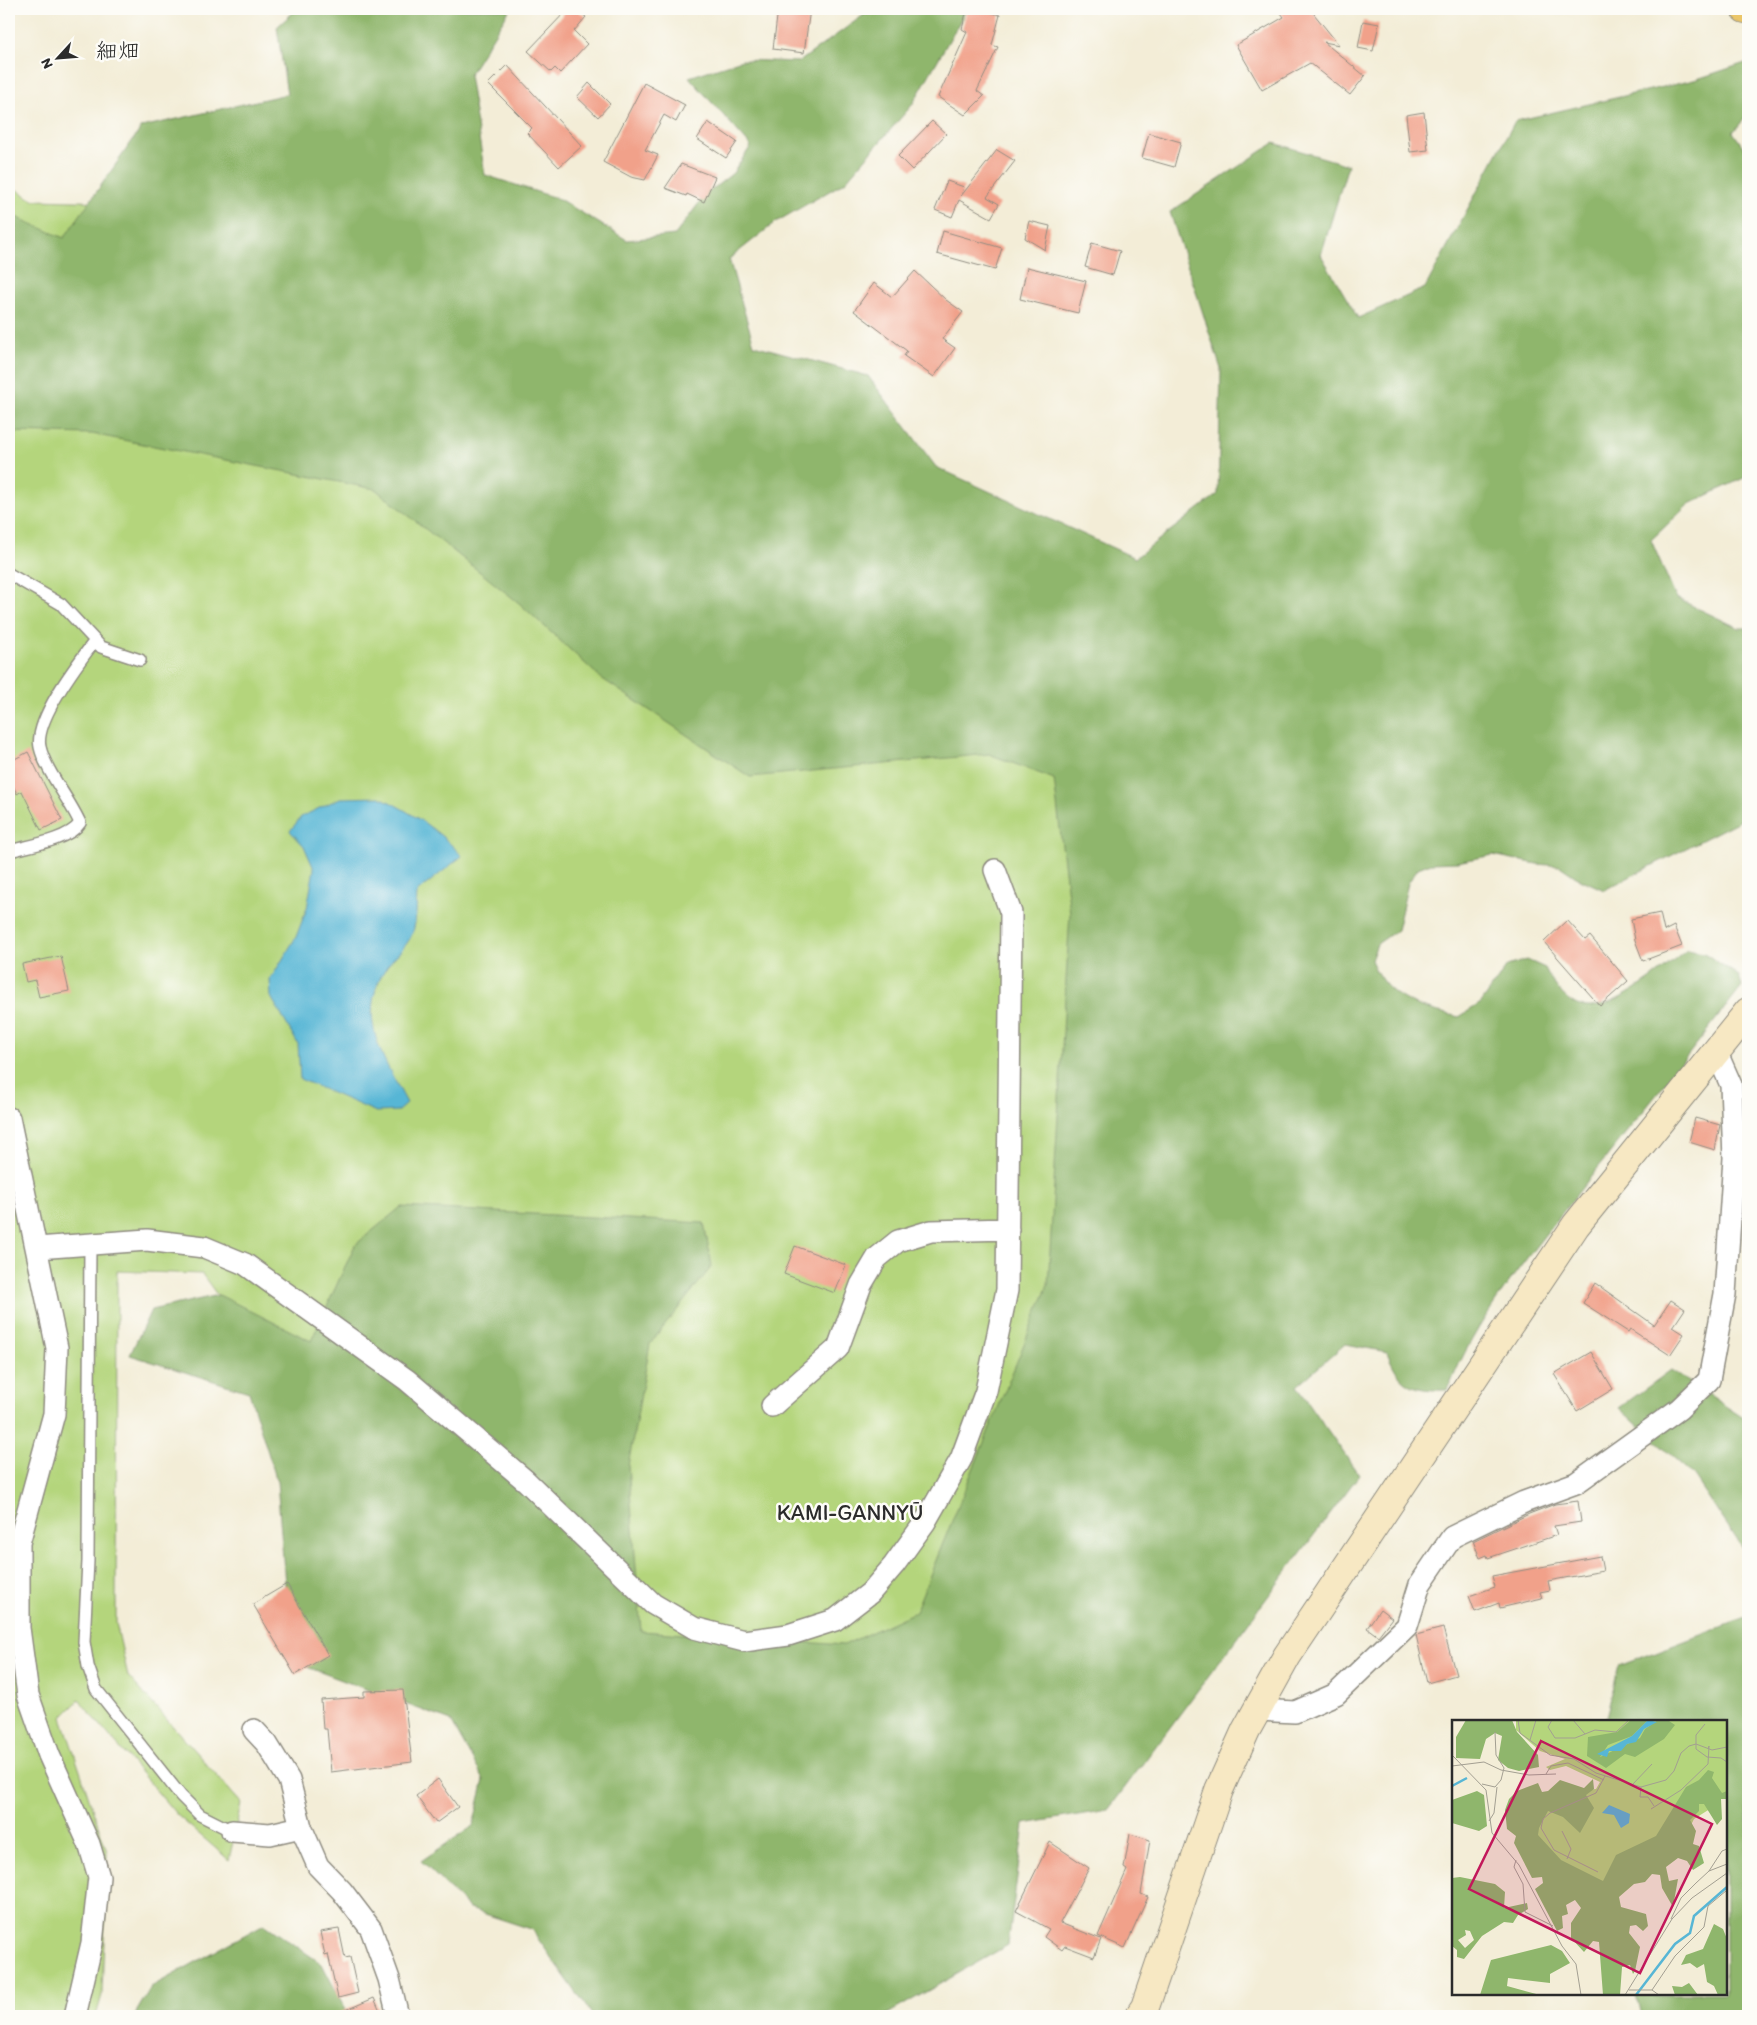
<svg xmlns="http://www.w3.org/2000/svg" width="1757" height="2025" viewBox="0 0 1757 2025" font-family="Itim,'Klee One',sans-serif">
<rect width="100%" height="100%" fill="#fdfcf7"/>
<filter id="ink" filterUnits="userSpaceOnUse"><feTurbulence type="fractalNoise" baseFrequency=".02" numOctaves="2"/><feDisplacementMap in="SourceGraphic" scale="10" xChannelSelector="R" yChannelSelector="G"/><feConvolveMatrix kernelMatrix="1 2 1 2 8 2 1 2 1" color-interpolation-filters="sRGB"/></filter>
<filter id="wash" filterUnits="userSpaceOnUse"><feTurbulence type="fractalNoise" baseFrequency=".0096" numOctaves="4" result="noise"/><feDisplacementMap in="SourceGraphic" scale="20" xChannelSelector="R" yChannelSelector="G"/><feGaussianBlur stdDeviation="1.12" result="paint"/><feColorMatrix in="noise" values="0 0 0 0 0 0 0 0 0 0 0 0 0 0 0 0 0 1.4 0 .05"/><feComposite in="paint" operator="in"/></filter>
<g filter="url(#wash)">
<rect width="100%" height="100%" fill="#f3edd7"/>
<path fill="#b4d57c" stroke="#708054" d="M9,185l24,15 124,3 989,531 -178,1125 -652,-427 -114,-158 -85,-3 -1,352 12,53 113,127 -12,57 -52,-45 -98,-115 -17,17 45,135 -5,143 -6,21h-87z"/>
<path fill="#8fb66c" stroke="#5d704c" d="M297,9h213l-41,66 16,100 74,24 68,41 48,-5 30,-40 28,-22 18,-27 -62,-69 53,-17 57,2 73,-53h95l-55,96 -67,77 -69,40 -47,37 25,86 114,31 68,91 199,91 83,-64 3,-125 -51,-157 104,-69 74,22 -27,90 37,63 67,-30 90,-167 179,-41 54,-18v53l-15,17 15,22v322l-59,28 -38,36 25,58 63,30h9l-1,189 -143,73 -28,-13 -16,-11 -23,-2 -44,-9 -36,7 -26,1 -13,5 -10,15 -11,47 -20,14 -6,16c17,42 48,47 88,57l22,-14 26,-37 20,-6 18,8c7,14 17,30 32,37 32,13 87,-37 110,-55l17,3 35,23 3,10c-57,74 -115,145 -172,217 -46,59 -95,117 -122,187 -35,1 -48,-4 -61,-38l-42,-8 -48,42 62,89 -251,335 -84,14 -16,121 -124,71h-291l-62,-87 -61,-20 -49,-48 52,-35 11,-46 -33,-59 -160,-60 -14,-180 -28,-89 -119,-37 21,-45 68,-15 92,46 44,-96 46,-38 303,16 8,43 -62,78 -22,122 13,165 203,14 71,-33 133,-327 22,-372 -16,-134 -65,-25 -239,23 -149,-99 -82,-75 -144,-114 -283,-55 -83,-2v-218l55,24 78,-111 145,-33 -10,-67z
M1671,1370l77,51v135l-54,-80 -75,-68z
M1748,1617v399h-106l-5,-22h89v-273h-121l14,-55z
M264,1924l58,40 27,52h-215l17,-29z"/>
<path fill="#57b6d5" stroke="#417080" d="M380,797c32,16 59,33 82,59l-45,36c-1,13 0,30 -5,42 -5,14 -21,24 -28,37 -28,49 0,88 23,132l-9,8 -22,1 -76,-33 -2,-35 -27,-47 -1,-17 26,-43 11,-29 7,-39 -10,-23 -14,-15 11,-14 39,-19z"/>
<g id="blocks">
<path fill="#f1a18a" d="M568,9h8l10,8 -12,14 13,13 -27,29 -5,-5 -4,4 -23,-21z
M778,9h32l-6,44 -31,-4z
M967,9h11l22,6 -8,30 6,2 -21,44 7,5 -19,19 -27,-18 29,-65 -5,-3z
M1278,9h32l29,36 -15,-3 41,34 -15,19 -40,-32 -48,27 -26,-45 48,-28z
M1363,21l16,3 -6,27 -15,-3z
M507,65l75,81 -23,21 -32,-34 5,-5 -44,-44z
M589,83l21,21 -12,13 -21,-20z
M644,83l41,22 -9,17 -12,-7 -19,35 13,5 -13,25 -14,-3 -28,-15z
M1424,112l4,38 -18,2 -4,-37z
M932,121l14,13 -34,36 -14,-14z
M708,122l29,20 -11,16 -29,-19z
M1149,133l32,9 -7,25 -32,-9z
M997,150l18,11 -28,36 12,7 -8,14 -32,-18 -7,17 -17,-7 12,-29 17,6 -3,9z
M681,164l34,13 -11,25 -17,-8 -1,2 -21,-8z
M1029,221l21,5 -5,24 -20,-12z
M943,231l59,17 -7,22 -58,-16z
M1092,243l28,8 -7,24 -28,-8z
M1027,267l59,14 -8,32 -58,-14z
M915,271l31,29 17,12 -21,27 13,9 -21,29 -30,-21 3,-5 -53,-40 20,-28 18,14z
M28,752l34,68 -21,10 -19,-39 -5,3 -8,-17v-15z
M1660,913l4,18 10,-5 8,20 -39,15 -8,-21 -4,-21z
M1567,920l18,20 5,-4 38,45 -28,25 -56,-64z
M61,956l8,35 -30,6 -4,-17 -9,2 -4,-18z
M1695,1118l25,7 -5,25 -26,-8z
M795,1246l51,19 -11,28 -51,-19z
M1595,1283l59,42 17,-25 14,9 -12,18 11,7 -14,21 -40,-26 -2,3 -45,-29z
M1591,1352l22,37 -36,22 -23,-37z
M1578,1501l3,21 -27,4 3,9 -69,23 -1,-3 -7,3 -7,-17 56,-27 26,-10z
M1600,1556l3,15 -55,10 2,9 -10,2 2,6 -42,10 -1,-5 -24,9 -6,-16 26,-9 -3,-11z
M287,1584l41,71 -33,20 -42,-71z
M1380,1609l12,9 -14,18 -11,-8z
M1443,1628l13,47 -29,8 -11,-48z
M403,1690l9,72 -81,10 -4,-43h-4l-2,-29 43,-3v-6z
M438,1779l20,28 -22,16 -20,-27z
M1130,1834l20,6 -9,54 7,3 -23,51 -27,-12 29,-66 -3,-2z
M1050,1842l39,26 -29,55 41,16 -7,18 -29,-11 -3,4 -18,-13 5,-8 -33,-18z
M339,1929l6,29 5,-1 8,36 -20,5 -10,-44 -3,1 -5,-23z
M374,1998l8,18h-50z"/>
</g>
</g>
<g filter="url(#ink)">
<use href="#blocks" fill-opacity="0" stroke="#8f8c81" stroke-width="1"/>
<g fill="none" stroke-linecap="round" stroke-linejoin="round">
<defs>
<path id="lane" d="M9,574l52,30 40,43 39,13
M9,851c19,-5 60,-11 71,-28 -10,-23 -35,-53 -40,-76 -6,-27 38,-84 54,-105
M90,1244l-2,317 -4,81 4,24 8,23 85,107 19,19 32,16"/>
<path id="street" d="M9,1118l48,230 -3,66 -35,129v85l9,67 21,60 40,89 10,33 -7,66 -17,73
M37,1248l110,-8 57,7 41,17 162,116 119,101 127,123 41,24 50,13 44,-6 47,-15 35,-27 24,-28 31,-43 36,-63 25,-68 21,-101 4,-377 -16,-43
M772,1406l66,-58 23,-63 16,-27 21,-17 33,-10 77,-2
M1257,1710l38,2 41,-18 71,-68 13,-42 32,-47 72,-35 52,-19 103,-74 30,-29 16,-86 9,-136 -3,-73 -15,-34
M254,1730l13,14 22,36 12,47 17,39 24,25 29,38 18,50 9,37
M232,1831l38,3 31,-7"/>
<path id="secondary" d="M1139,2016l6,-9 74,-217 27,-60 41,-74 289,-431 172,-213"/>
<path id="highway" d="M1745,9h3"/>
</defs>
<use href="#lane" stroke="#8f8c81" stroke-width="14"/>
<use href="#street" stroke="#8f8c81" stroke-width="24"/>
<use href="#secondary" stroke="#8f8c81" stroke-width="30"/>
<use href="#highway" stroke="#8f8c81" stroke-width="30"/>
<use href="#lane" stroke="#fff" stroke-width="11"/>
<use href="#street" stroke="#fff" stroke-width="21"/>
<use href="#secondary" stroke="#f7e8c3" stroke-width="28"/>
<use href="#highway" stroke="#ebc669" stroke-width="28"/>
</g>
</g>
<g text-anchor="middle" stroke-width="5" stroke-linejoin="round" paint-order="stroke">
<g font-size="22" fill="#2b2b2b" stroke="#fdfcf7">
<text x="118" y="58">細畑</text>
<text x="850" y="1520">KAMI-GANNYŪ</text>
</g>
</g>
<g transform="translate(1452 1720)">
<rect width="275" height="275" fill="#f3edd7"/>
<path d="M64,0h211v78l-14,1v8l-19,12 -5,10 -86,62 -69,-28 -5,-66 67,-8 4,-7 -34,-16 -16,4 -4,-3 19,-8 -25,-8 -24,-21z" fill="#b4d57c"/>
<path d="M14,0h46l5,12 21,23 1,12 -20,4 -11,-3 -10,-8 4,-24 -7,-3 -9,6 -6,20 -24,-1v-21zM179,0h17l-16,16 -24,9 -8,12 40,-19 5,-9 13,-9 11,1 6,4 -11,14 -29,18 -10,-3 -19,14 -19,-12 1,-19 29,-5zM256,50l6,2 -2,6 10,15 5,-2v8h-6l1,20 -5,6 -13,-21h-5v7l-9,9 6,11 -3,13 6,2 5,17 -11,7 -6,-9 -9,-3 -12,9 3,14 9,-2 -5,28 -11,-19 -2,-13 -8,-1 -7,8 -11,2 -15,13 2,10 25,7 2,12 -5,5 -7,-6 -6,1 -1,7 11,14 -5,24 -2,3 -3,-9 -8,2 -2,28h-17l-4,-53 -6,-1 -9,11 -13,-14v-15l10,-15 -6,-8 -9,5 2,9 -6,2 1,12 -6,3 -22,-42 8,-6 -1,-6 -10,1 -18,-35 2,-7 -9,-7 -2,-19 4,-11 8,-8 21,-8 4,9 6,-1 12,-11 24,8 9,-9 1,10 -8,6 8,13 -14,25 -17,-16 -15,-6 -9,17 -1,7 23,25 42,21 13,-26 40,-19 30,-49 13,-7zM25,71l7,4 3,31 -8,5 -27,-8v-23zM8,157l35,7 10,8 -1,16 23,-5 1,6 -10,6 -5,8 -9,-1 -22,14 -18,23 -7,-2v-7l-5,-4v-68zM13,210l5,1 4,9 -9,8 -7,-8 8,-5zM262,204l9,5 4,10v56h-9l-4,-9 -7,-4 -3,-18 -7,4 -7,-5 -9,2 5,-10 17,-6zM99,225l11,6 8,12 -20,11v9l-42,-5 -1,8 33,9h-60l11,-35zM237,263l9,12h-23l-3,-9 10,1z" fill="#8fb66c" fill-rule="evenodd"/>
<path d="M196,0l9,2 -13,7 -8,13 -9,2 -6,7h-12l-2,6 -10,-3 35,-18zM157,85l21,9 -1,9 -8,5 -7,-13 -12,-2z" fill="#57b6d5"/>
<path fill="none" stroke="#57b6d5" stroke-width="2.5" d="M0,66l15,-8M184,275l39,-51 15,-11 4,-17 33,-29"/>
<path fill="none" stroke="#a39f92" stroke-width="1" d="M66,0l2,13 30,22 24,4 22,14 45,14 25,-7 8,-9 7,-18 8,-7 7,-2 16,6 15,-3M100,0l-4,7 7,11h20l20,-8 21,2 13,-12M121,0l12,14M253,4l-9,11v14l11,8 14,1 6,4M78,20l6,-20M0,35l34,35 6,43 27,32 43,81 14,18 5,31M0,46l32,-4 17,8 28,5 27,-1M94,54l5,-8 17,-3 36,17M30,64l13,3 6,-7 3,-12 -8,-13 -1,-23M181,64l19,-20M189,67l-1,10h8l6,9M199,89l30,-19 27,-26 1,-18 -1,3M37,101l5,-8 3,-26M110,111l9,18 -4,10M64,140l-2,7 9,17 2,28 28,14M257,151l13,-20 5,-2M146,152l-44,-22 -13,-22 2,-9 7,-6 46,-20 9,-17M219,199l10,-21 15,-15 13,-12 18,-7M177,270h23l7,5M200,270l23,-34 29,-29 4,-21 19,-16M173,275l47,-76 20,-21 35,-25"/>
<path fill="#c2185b" fill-opacity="0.15" stroke="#c2185b" stroke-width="2.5" d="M89,21l171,83 -72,149 -171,-84z"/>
<rect width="275" height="275" fill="none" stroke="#2b2b2b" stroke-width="2.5"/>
</g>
<rect width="1757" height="2025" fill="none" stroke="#fdfcf7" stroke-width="30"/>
<g transform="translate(58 58) rotate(244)" stroke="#fdfcf7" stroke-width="4" paint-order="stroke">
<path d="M0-4L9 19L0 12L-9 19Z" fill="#2b2b2b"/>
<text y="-8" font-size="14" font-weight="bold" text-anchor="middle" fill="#2b2b2b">N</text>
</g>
</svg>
